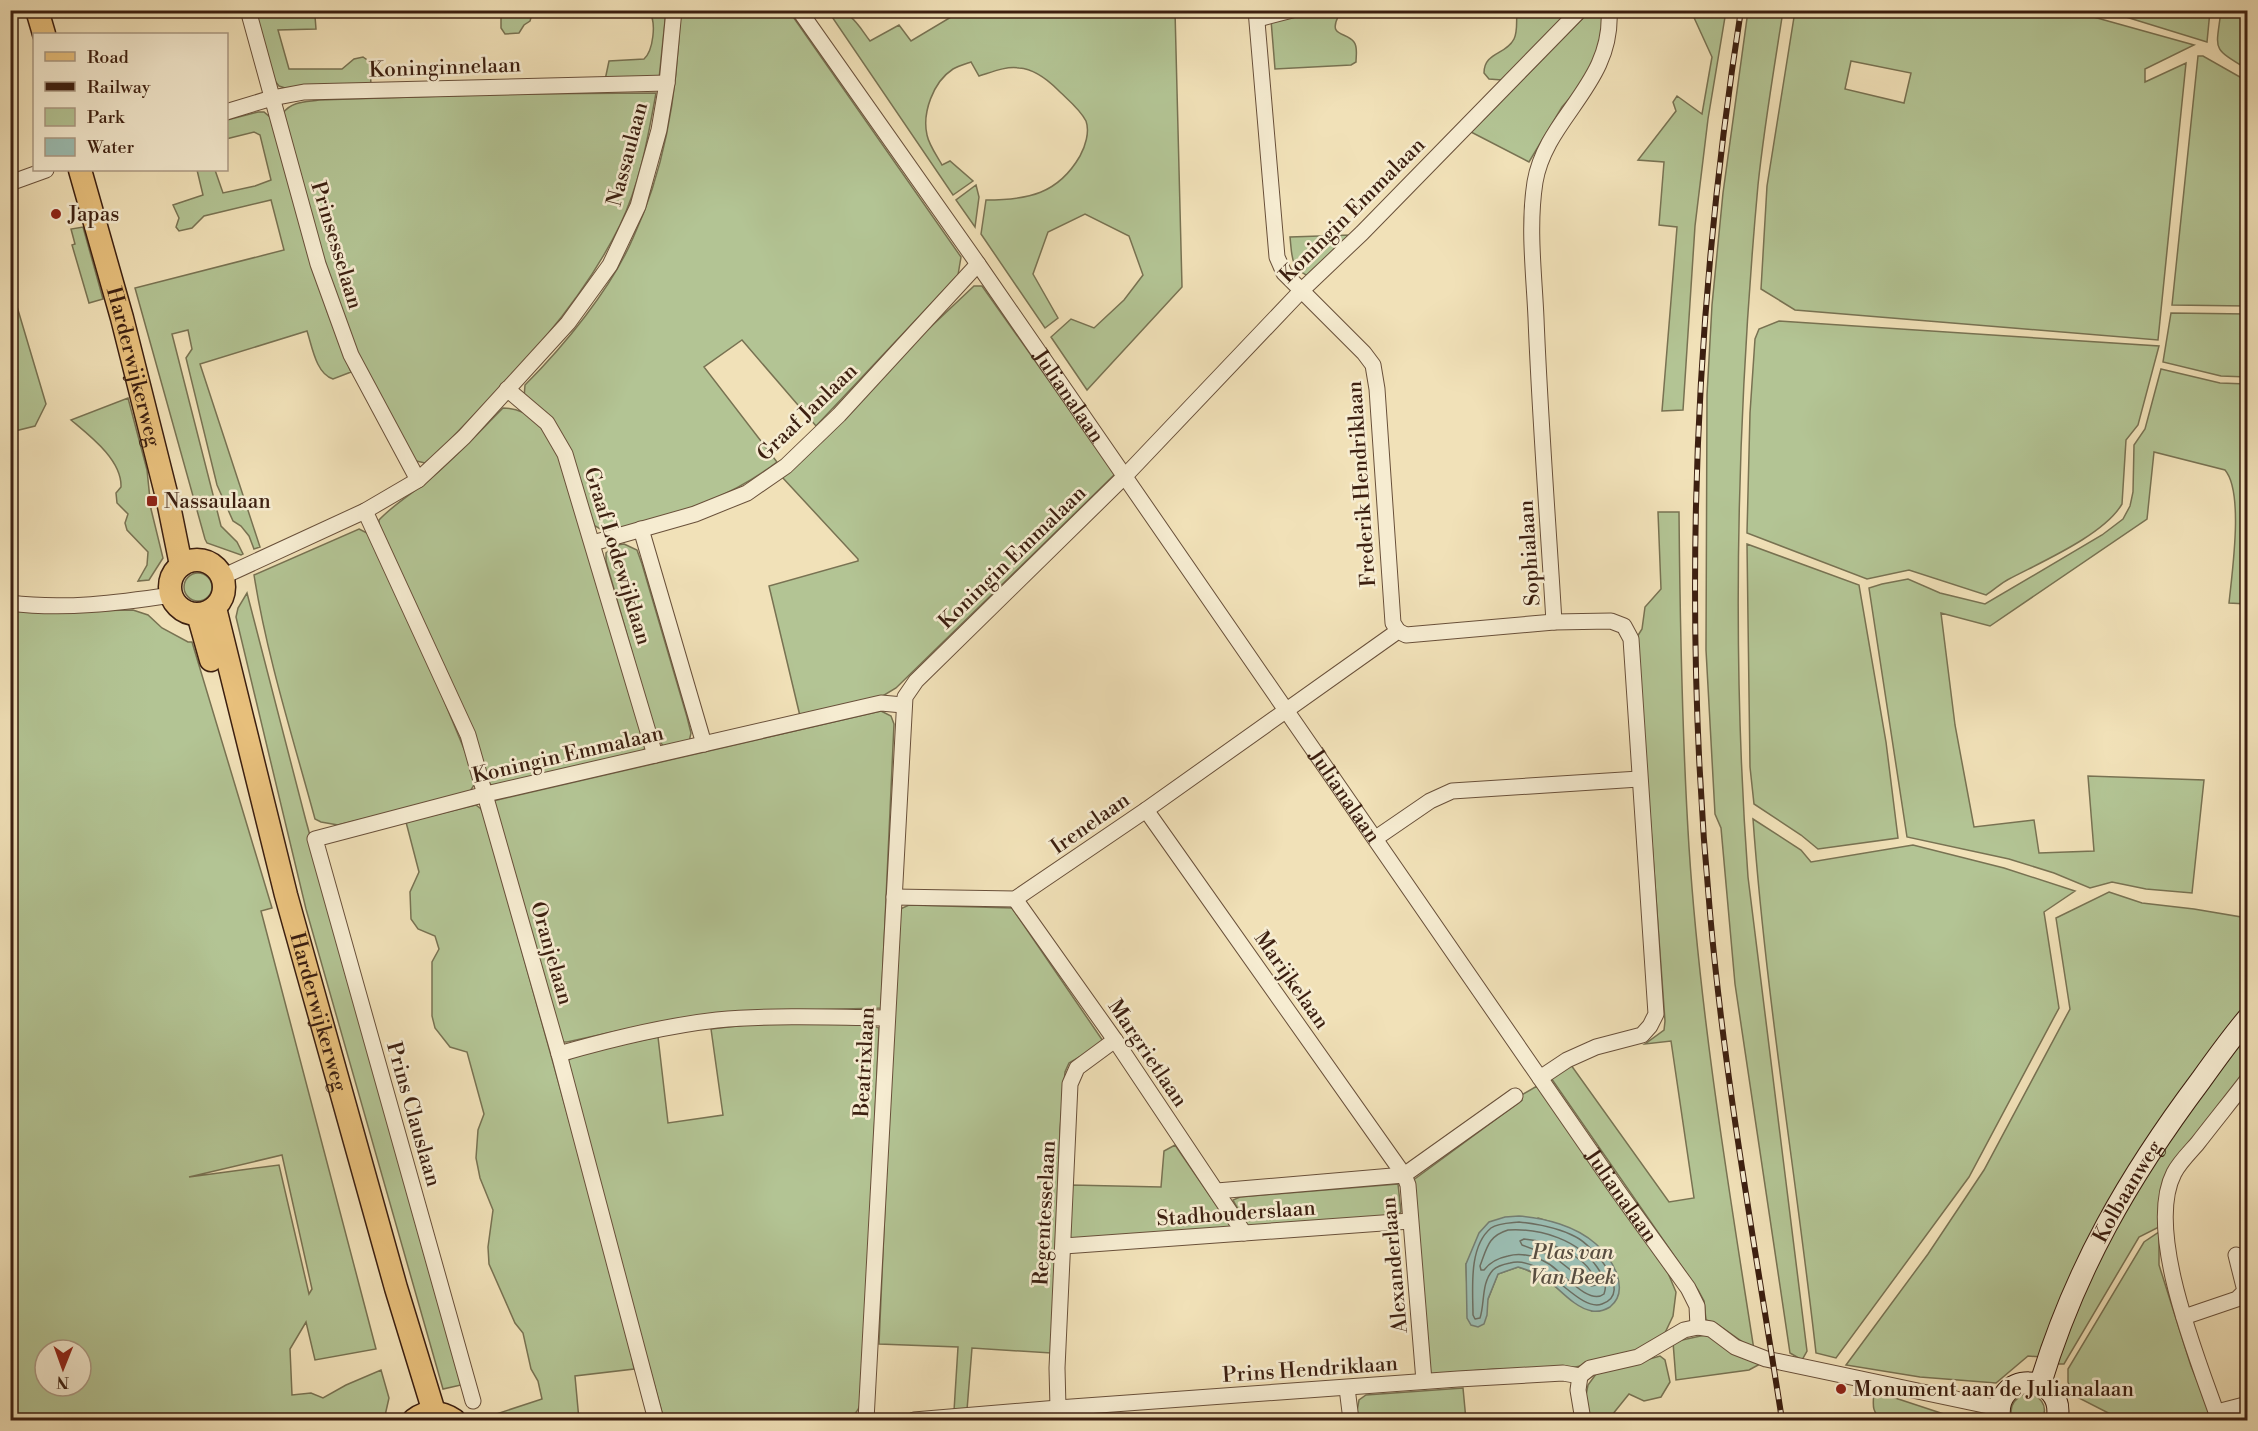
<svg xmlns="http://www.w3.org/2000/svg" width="2258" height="1431" viewBox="0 0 2258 1431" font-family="'Libre Bodoni',serif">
<rect width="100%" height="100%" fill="#f1e1b8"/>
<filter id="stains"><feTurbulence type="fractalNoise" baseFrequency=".00333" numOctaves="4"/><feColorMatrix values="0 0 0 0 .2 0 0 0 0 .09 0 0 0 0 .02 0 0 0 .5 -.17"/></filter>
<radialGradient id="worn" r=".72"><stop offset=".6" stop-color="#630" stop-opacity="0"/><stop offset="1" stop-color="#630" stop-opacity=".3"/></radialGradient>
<path fill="#b3c494" stroke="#787252" stroke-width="1.5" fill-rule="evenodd" d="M255,11h16l1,5 42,-1 1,1 1,13 -38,1 11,39h53l12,-10 9,-2 7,5 1,24 -83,3 -9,-3 -4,-5z
M501,11h32l-3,10 -6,4 -5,8 -14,1 -4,-6z
M606,11h60l-7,68 -54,1 4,-19 35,-2c9,-8 13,-37 5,-47z
M680,11h109l172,246 -3,18 -142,151 -74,-86 -38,27 73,95c-54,41 -102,51 -166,70l-7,-1 -9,-5 -5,-9 -9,-28 -57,-91 1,-13c39,-39 86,-96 108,-147 33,-71 45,-150 47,-227z
M828,11c24,-1 29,13 42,30l29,-16 12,16 50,-30h214l7,276 -95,103 -36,-53 20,-18 23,9 30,-28 19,-25 -14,-39 -44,-22 -37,18 -15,42 25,44 -13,10 -64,-94 5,-34c42,0 72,-6 94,-44 5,-9 10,-24 6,-35 -6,-12 -19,-22 -28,-31 -10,-10 -23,-21 -39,-22 -13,-2 -27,4 -40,8l-8,-14c-6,2 -13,4 -18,7 -20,13 -31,44 -26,66 2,10 10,21 15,30l8,-4 23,20 -20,14z
M1309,11h49l-20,6c-10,20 9,15 16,25 4,5 2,13 2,20l-5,3 -76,4 -4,-49z
M1517,11h52l-67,69 -13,-1 -5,-6c0,-21 22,-18 30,-34 4,-8 2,-19 3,-28z
M1590,11h16l-6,39 -24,41 -14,16 -33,55 -58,-30z
M1691,11h35l-18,108 -13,107 -12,184 -21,1 15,-184 -18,-2 5,-63 -26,-2 38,-49 -3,-9 4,-6 25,18 10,-57z
M1748,11h35c-9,58 -19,116 -25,174 -21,231 -27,462 -10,692l59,474 -5,9 -12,-7 -55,-369 -14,-156 -6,-14 -9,-164 1,-255 5,-90 11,-112z
M1795,11h277l122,34 -49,24v13l41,-19 -28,277 -363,-30 -34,-21 6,-103zM1851,61l60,12 -7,30 -59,-14z
M2104,11h106l-3,31 -94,-29z
M2221,11h26v58c-36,-22 -31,-18 -26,-58z
M2198,56h5l44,25v225l-75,-1z
M656,93c-8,44 -16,91 -36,132 -44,90 -117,160 -186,231l-9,7 -13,-3 -54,-106 -40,-109 -35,-132c9,-12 23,-11 36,-13l188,-6z
M258,112h6l7,6 56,193 24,61 -18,7c-17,-5 -21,-33 -26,-48l-107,33 60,183 -6,2 -5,-13 -8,-10 -8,-5 -16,-36 -31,-127 6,-9 -4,-19 -16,4 49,192 16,16 6,12 -2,1 -34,-12 -2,-4 -70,-251 149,-38 -13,-50 -67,16 -12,12 -13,3 -3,-4 3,-9 -6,-13 30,-10 -6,-25h18l8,23 32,-7 16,-6 -11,-45 -6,-3 -28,7 1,-19z
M976,185l3,12 -4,30 -19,-27z
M83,227l20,72 -14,4 -17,-58 3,-1 -4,-15z
M1350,235l-40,41c-20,-5 -18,-22 -20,-39z
M10,283l36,121 -11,22 -24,6z
M974,286h8l133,188 -219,214 -15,9 -81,19 -31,-130 89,-25v-2l-76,-82 138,-140z
M2171,313l76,1v63l-26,-1 -58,-14z
M1779,321l380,25 -21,79 -12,15 -4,64c-18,31 -81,58 -113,75 -8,4 -15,11 -23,16l-77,-25 -42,9 -120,-46 3,-120 5,-74 4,-10z
M2161,369l59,14 27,1v220l-18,-1c3,-30 15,-111 -4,-133l-71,-18 -7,67 -157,107 -49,-13 14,112 19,102 60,-7 5,33 55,-2 -6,-75 116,4 -12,113 -46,-4 -34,-7 -22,6 -36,-15 -45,-14 -102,-22 -38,-249 13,-4 26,-5 32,14 45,11 117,-69 21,-16 7,-13 3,-14 1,-47 11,-16z
M128,398l19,72 4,39 12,49 -14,22 -11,1 9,-16 1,-13 -21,-22 -2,-7 3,-9 -11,-11 -1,-10 5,-6c1,-27 -31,-51 -50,-67z
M503,408c31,0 44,26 58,50l84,282v8l-3,5 -148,34 -5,-4 -110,-257v-6c15,-16 34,-27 51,-41 26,-22 49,-47 73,-71z
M1658,512h21c1,112 3,224 10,335 11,168 39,336 65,503l-37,-26 -11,-4 -2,-19 -6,-11 -147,-212 20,-13 98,137 25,-4 -23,-157 -26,3 19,-14 1,-9 -28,-384 5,-8 3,-22 16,-18z
M359,529l10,5 71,157 29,70 5,17v7l-5,8 -131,32 -17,-3 -6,-3c-22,-81 -48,-162 -61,-244z
M624,544l13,6 5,14 45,153 4,16 -2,9 -24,6 -9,-11 -50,-176v-8l11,-8z
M1747,544l112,41 27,157 12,96 -80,11 -17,-14 -47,-31 -4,-37z
M184 587a14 14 0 1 1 28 0a14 14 0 1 1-28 0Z
M247,593l59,228 155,564 -18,4 -137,-480 -70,-292 2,-9z
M10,609l22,3 101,-2 15,5 14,13 26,14h4l80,266 -11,3 115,438 -61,11 -9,-38 -16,27 2,46 19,-2 12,5 23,-13 35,-15 8,28 -5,22h-373zM282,1155l30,134 -3,5 -30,-129 -90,12zM45,1350h36v36h-36z
M881,711l10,5 3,8 -13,284 -74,2 -190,21 -50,11h-8l-66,-241z
M476,805l5,4 5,13 142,510 6,37 -59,7 4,44h-96l1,-2 58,-19 -4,-18 -7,-12 -8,-36 -8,-10 -26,-59 -1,-17 5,-37 -13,-32 -4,-20 2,-28 6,-16 -17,-62 -17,-5 -15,-19 -3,-12v-54l7,-13 -4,-13 -17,-7 -7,-10 -1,-27 9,-20 -13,-50z
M1753,819l48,31 10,12 102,-17 91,23 71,23 -31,21 15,96 -90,169 -133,181 -20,-5c-20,-178 -50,-355 -63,-534z
M2109,892l33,11 52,6 53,9v94l-42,51 -163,294 -14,-1 -32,27 -76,-6 -74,-12 82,-111 56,-84 86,-161 -14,-91z
M909,905l103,3 91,133 -5,5 -29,17 -4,9 -5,58 -9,223 -79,-5 -5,62 -13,1 4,-64 -79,-3 19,-434z
M807,1023l61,1 11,4 -17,372c-4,13 -9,19 -24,20h-174l-99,-358 15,-9 78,-16 10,86 55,-8 -12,-86 35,-4z
M2247,1031v39l-75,95 -13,62 -20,10 -75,127h-9l12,-41 86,-166z
M1537,1086l131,187 8,19 -3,24 -10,21 -35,21 -59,10 -73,1 -66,5 -18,-193 110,-81 -2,-4zM1538,1218c42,13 53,16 78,54l-24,39c-27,-14 -44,-35 -74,-44l-20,7 -10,25 -21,-10 -1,-25z
M1175,1145l57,83 -154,11 -9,-2 2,-52 90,2 3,-36z
M1398,1184l3,28 -7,5 -146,10 -15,-27 7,-3z
M2159,1232v33l32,101 22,54h-91l-49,-25 -5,-13v-13l76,-127z
M1705,1335l8,2 49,26 -13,7 -73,10 -3,-38z
M1660,1356l5,4 5,22 -9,15 -17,4 -15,-7 -21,26h-19l-3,-25 2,-10 8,-11z
M1463,1388l3,32h-107l-2,-9 2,-11 7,-5z
M1874,1391l88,29h-79c-12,-8 -10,-15 -9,-29z
M2024,1394c16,0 25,11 18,26h-29c-5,-12 -1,-20 11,-26z"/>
<path fill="#9bbdb2" stroke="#757e71" stroke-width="1.5" d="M1519,1216c26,2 57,10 77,28 16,14 35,46 14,63 -5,3 -12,5 -18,4 -18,-3 -34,-24 -48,-34 -8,-5 -17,-7 -26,-10l-20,7 -10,25 -1,16 -3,9 -6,3 -7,-2 -4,-7 -1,-54 13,-31 10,-11 16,-5z"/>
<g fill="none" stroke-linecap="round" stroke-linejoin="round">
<path stroke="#6c6e61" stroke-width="1.5" d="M1519,1222c19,2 40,6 57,15 16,8 59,56 26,67 -25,9 -56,-50 -92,-41 -5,1 -13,3 -17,7 -12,13 -8,33 -13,48l-5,1 -2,-4c0,-25 -5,-68 18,-87 7,-5 19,-5 28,-6z
M1508,1230c33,-2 70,10 89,37 6,9 11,16 7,27 -15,12 -42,-22 -55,-30 -12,-7 -27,-12 -41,-8 -10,2 -18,6 -24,14h-3l-1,-4c7,-18 8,-30 28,-36z
M1524,1239c24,2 68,17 72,46l-5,1 -37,-29 -32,-12 -2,-4z"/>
<defs>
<g id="street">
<path d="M248,10l70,254 33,91 67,125"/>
<path id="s1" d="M799,10l179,254 640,927 70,97 9,18 1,21"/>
<path d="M1256,10l21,247 7,16 80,80 9,12 4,24 16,234 5,8"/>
<path d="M1258,19l34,-9"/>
<path d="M226,112l46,-14 32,-6 363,-9"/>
<path d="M10,183l36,-13"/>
<path d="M507,389l40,34 18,31 90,301"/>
<path d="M365,511l103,224 91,319 97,366"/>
<path d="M641,529l63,215"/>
<path d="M593,543l102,-29 52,-21 39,-27 53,-51 139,-151"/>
<path d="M222,577l143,-66 53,-31 46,-43 104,-114 42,-58 28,-59 21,-76 8,-47 7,-73"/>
<path d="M10,603c54,7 108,0 162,-8"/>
<path d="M1554,622c-6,-101 -14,-202 -18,-304 -2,-45 -8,-91 -1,-136 11,-65 79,-98 74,-172"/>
<path d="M1146,810l258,365"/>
<path d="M1376,838l54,-37 22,-10 187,-12"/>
<path d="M894,897l121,2 131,-89 252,-179 8,4 148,-13 57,-1 13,5 7,13 25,375 -6,12 -8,9 -46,12 -29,13 -27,18"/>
<path d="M1015,899l100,141 129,193"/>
<path d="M559,1054c52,-15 104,-28 158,-34 56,-5 114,-3 170,-2"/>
<path d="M1217,1191l187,-16"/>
<path d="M1064,1246l346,-25"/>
<path d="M2184,1317l53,-18 8,-8 -9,-36"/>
<path d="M1580,1376l10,-8 48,-11 46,-27 14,-3 13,2 24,18 31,12 232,49"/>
<path d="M1580,1376l-2,14 5,30"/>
<path d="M1424,1381l-16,-196 -4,-10 111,-79"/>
<path d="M1347,1388l4,32"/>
<path d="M473,1401l-158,-562 171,-45 395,-91 22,2"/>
<path d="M1058,1408l-1,-40 13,-284 7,-16 38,-28"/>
<path d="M2217,1412l31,-8"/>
<path d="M866,1420l39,-723 11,-16 209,-205 176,-185 61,-58 218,-223"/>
<path d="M914,1420l144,-12 400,-29 105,-6 17,3"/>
<path d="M2219,1420c-20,-58 -75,-189 -45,-247 5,-10 15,-20 23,-29 17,-22 34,-43 51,-65"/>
</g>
<g id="secondary">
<path id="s2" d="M2040,1385c35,-116 89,-209 161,-305 15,-21 30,-42 47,-62"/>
<path d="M2000,1420c-9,-50 67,-49 57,0"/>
</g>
<g id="primary">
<path d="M37,10l7,24"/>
<path id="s3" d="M80,170l42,148 46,183 13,64"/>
<circle cx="197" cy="587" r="27"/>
<path id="s4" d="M215,608l71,287 110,393 38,124"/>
<path d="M198,614l13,46"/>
<path d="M414,1420c13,-10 27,-9 40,0"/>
</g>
</defs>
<use href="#street" stroke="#69503a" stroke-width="17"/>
<use href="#secondary" stroke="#3c1f10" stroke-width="23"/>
<use href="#primary" stroke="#3c1f10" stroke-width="25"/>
<use href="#street" stroke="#f6ecd1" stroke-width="15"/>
<use href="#secondary" stroke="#f6ecd1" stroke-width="21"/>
<use href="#primary" stroke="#e8c07c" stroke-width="22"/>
<defs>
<path id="rail" d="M1741,10c-47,299 -59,602 -31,903 15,170 46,339 72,507"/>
</defs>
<use href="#rail" stroke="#3c1f10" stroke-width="6"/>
<use href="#rail" stroke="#f6ecd1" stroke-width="4" stroke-dasharray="11" stroke-linecap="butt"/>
</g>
<g fill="#8f2418" stroke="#f6ecd1" stroke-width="2">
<circle cx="56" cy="214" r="6"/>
<rect x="146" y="495" width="12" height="12" rx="3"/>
<circle cx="1841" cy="1389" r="6"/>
</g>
<g text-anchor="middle" stroke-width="5" stroke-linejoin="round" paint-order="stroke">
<g font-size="21" fill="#3c1f10" stroke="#f6ecd1">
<text transform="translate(445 67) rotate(-2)" y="7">Koninginnelaan</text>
<text transform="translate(627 154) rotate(-75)" y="7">Nassaulaan</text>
<text transform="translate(1352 210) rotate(-45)" y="7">Koningin Emmalaan</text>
<text transform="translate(337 245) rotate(73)" y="7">Prinsesselaan</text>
<text dy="7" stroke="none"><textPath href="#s3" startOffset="204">Harderwijkerweg</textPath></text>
<text dy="7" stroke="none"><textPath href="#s1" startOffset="471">Julianalaan</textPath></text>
<text transform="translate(807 412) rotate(-44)" y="7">Graaf Janlaan</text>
<text transform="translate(1361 484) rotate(-94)" y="7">Frederik Hendriklaan</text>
<text transform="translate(1529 553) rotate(-94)" y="7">Sophialaan</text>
<text transform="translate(618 556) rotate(73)" y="7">Graaf Lodewijklaan</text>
<text transform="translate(1012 557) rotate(-44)" y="7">Koningin Emmalaan</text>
<text transform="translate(568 754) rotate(-13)" y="7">Koningin Emmalaan</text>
<text dy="7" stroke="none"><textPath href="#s1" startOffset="957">Julianalaan</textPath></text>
<text transform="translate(1090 823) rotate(-35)" y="7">Irenelaan</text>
<text transform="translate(552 953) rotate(74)" y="7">Oranjelaan</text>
<text transform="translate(1292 980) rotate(55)" y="7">Marijkelaan</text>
<text dy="7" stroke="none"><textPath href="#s4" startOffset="417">Harderwijkerweg</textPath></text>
<text transform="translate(1148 1053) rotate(56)" y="7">Margrietlaan</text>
<text transform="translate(864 1062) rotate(-87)" y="7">Beatrixlaan</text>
<text transform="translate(414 1114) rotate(74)" y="7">Prins Clauslaan</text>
<text dy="7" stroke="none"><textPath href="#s2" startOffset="213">Kolbaanweg</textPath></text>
<text dy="7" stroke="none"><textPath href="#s1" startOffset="1443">Julianalaan</textPath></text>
<text transform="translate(1044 1213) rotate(-87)" y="7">Regentesselaan</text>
<text transform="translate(1236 1213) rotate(-4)" y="7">Stadhouderslaan</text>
<text transform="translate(1394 1265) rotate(-95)" y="7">Alexanderlaan</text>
<text transform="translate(1310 1369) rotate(-4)" y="7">Prins Hendriklaan</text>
</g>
<g font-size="21" fill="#3c1f10" stroke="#f6ecd1" text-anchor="start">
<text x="68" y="221">Japas</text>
<text x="164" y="508">Nassaulaan</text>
<text x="1853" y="1396">Monument aan de Julianalaan</text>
</g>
<g font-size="22" font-style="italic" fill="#584e41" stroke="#f6ecd1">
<text x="1573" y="1259">Plas van<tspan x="1573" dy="25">Van Beek</tspan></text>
</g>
</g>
<rect width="2258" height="1431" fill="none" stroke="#f1e1b8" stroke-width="36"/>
<rect x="12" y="12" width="2234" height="1407" fill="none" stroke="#3c1f10" stroke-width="3"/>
<rect x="18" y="18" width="2222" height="1395" fill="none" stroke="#3c1f10" stroke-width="1.5"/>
<rect x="33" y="33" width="195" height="138" fill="#f6ecd1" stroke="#ac9a84" stroke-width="1.5"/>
<rect x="45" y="52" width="30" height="9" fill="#e8c07c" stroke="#ac9a84" stroke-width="1.5"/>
<text x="87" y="63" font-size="18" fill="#3c1f10">Road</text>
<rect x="45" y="82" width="30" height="9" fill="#3c1f10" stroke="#ac9a84" stroke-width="1.5"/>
<text x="87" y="93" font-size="18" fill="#3c1f10">Railway</text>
<rect x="45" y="108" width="30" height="18" fill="#b3c494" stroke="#ac9a84" stroke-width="1.5"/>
<text x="87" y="123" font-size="18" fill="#3c1f10">Park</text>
<rect x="45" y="138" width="30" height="18" fill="#9bbdb2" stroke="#ac9a84" stroke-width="1.5"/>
<text x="87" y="153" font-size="18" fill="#3c1f10">Water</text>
<g transform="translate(63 1368) rotate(181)"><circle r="28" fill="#f6ecd1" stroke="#ac9a84" stroke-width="1.5"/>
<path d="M0-4.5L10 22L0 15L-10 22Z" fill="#8f2418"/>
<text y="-9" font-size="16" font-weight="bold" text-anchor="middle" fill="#3c1f10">N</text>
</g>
<rect width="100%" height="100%" filter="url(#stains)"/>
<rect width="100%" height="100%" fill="url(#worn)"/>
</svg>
